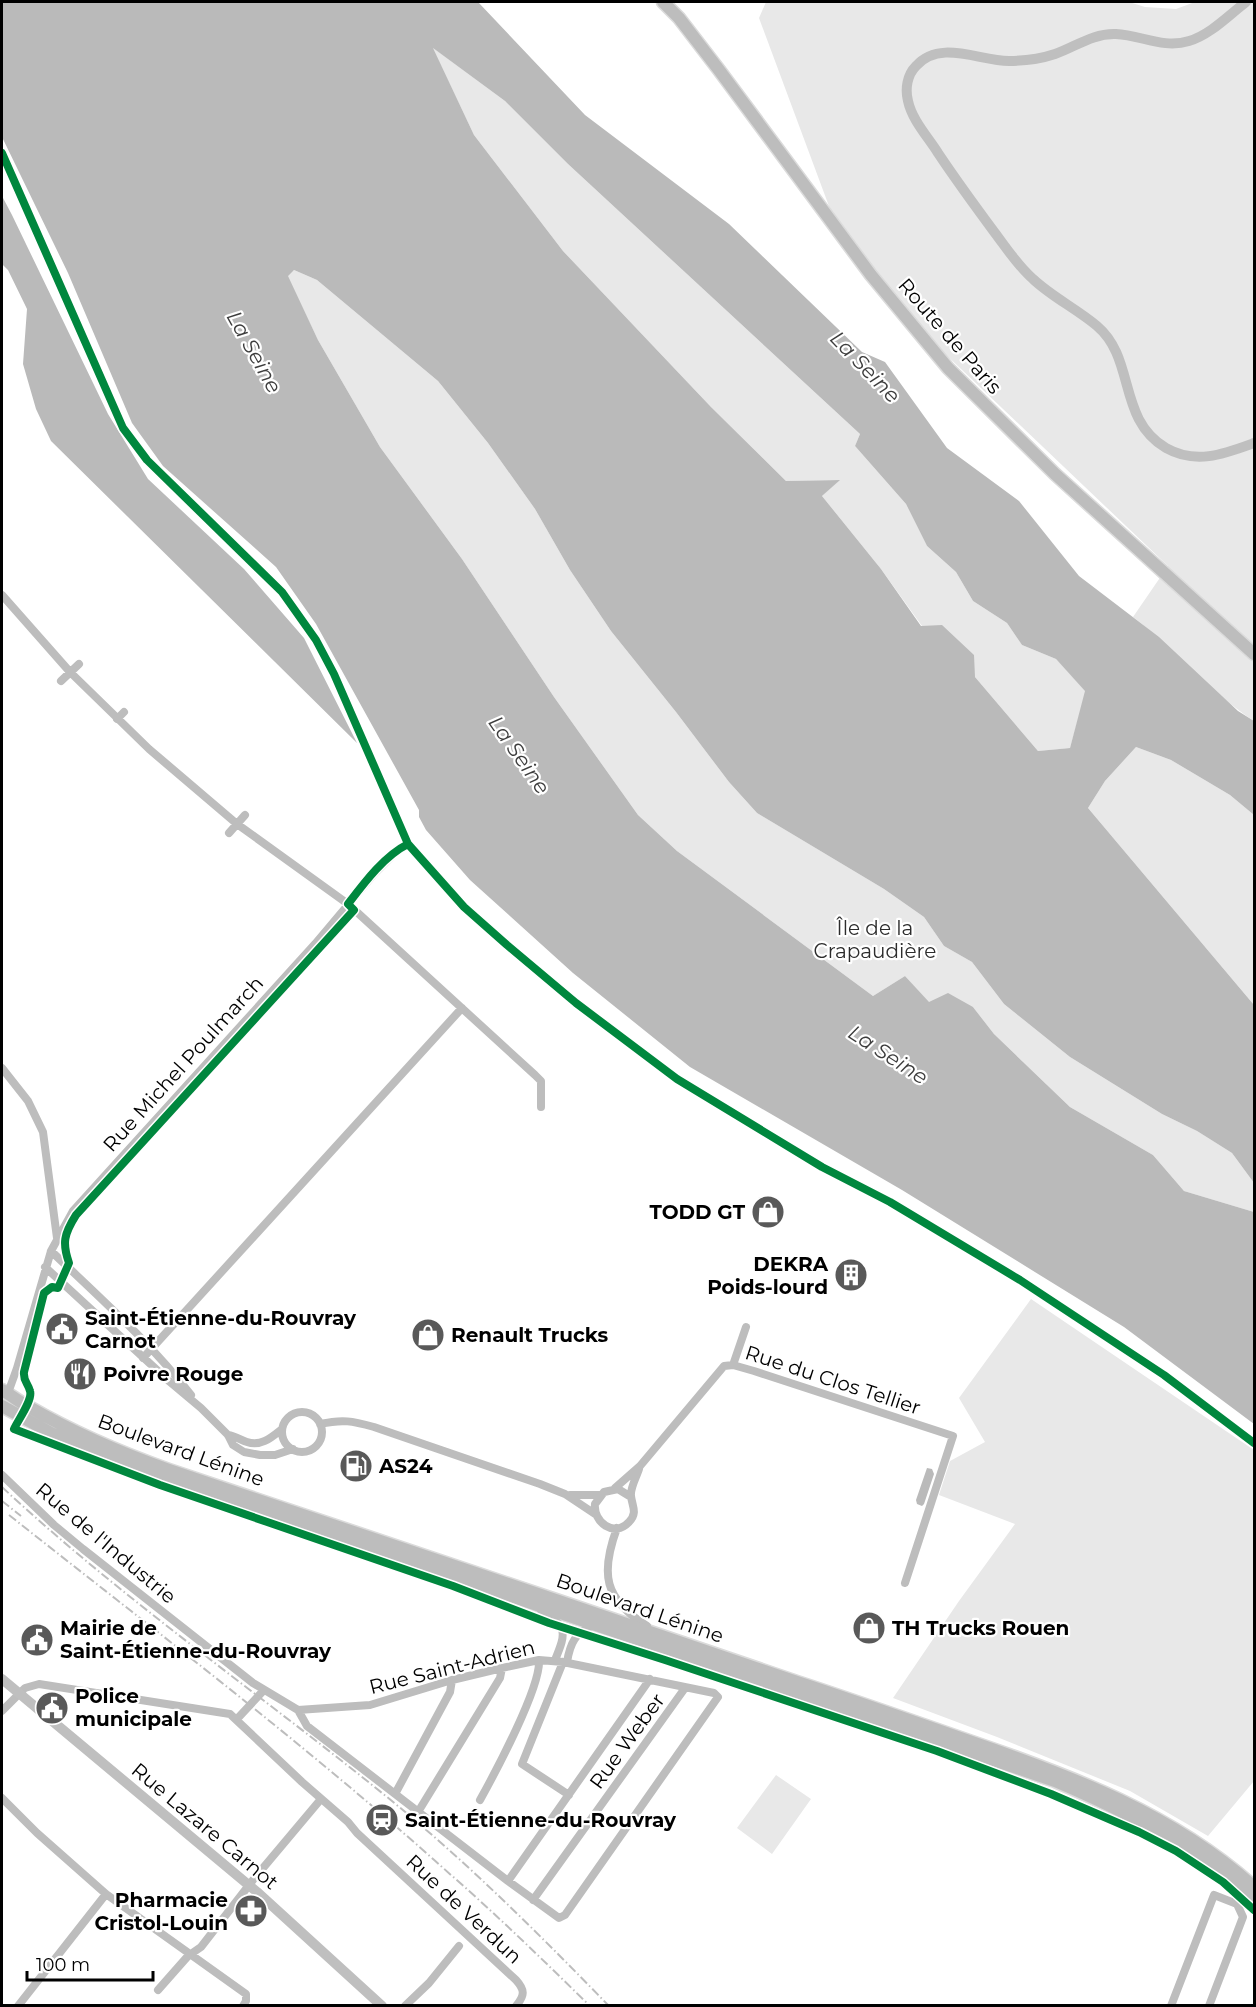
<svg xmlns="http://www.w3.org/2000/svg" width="1256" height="2007" viewBox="0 0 1256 2007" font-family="Montserrat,sans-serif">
<rect width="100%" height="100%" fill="#fff"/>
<path fill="#e8e8e8" d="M766,2h363l16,5 31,2 19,-7h59v719c-44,-29 -79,-72 -121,-104l35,-51 -248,-236 -87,-113 -74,-199z
M432,47l73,54 63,63 292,270 -5,12 51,58 21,42 29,26 17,29 34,22 15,22 34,14 30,32 -16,57 -32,3 -63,-74 -53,-51 -41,-57 -59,-73 17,-16 -53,1 -75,-74 -148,-156 -89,-116z
M294,270l23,10 121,101 50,62 47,66 35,61 41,61 65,81 53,70 28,31 127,76 40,28 20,29 28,16 32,42 66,53 92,57 35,17 35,22 22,30v29l-70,-21 -31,-36 -83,-48 -76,-73 -21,-27 -44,-4 -24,-27 -32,20 -196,-145 -39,-36 -84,-118 -92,-138 -82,-112 -62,-107 -31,-64z
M1136,747l35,13 59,35 24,20v190l-166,-197 17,-27z
M1031,1299l223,151v331l-46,55 -78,-45 -133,-54 -104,-39 66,-97 56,-77 -76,-29 11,-34 35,-19 -26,-44z
M776,1775l35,24 -39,55 -35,-26z"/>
<path fill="#bababa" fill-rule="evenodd" d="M2,2h476l107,113 144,109 133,128 23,10 62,86 72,53 60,75 80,61 79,74 16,10v94l-24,-20 -59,-35 -35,-13 -31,34 -17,27 166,197v178l-22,-30 -35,-22 -35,-17 -92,-57 -66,-53 -32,-42 -28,-16 -20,-29 -40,-28 -127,-76 -28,-31 -53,-70 -65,-81 -41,-61 -35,-61 -47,-66 -50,-62 -121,-101 -23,-10 -6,6 30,64 62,107 82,112 92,138 84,118 39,36 196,145 32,-20 24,26 19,-9 25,14 21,27 76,73 83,48 31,36 70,21v212l-130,-97 -222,-137 -212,-123 -117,-94 -103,-93 -44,-50 -7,-13v-7l-103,-186 -40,-57 -113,-101 -31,-43 -64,-150 -66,-136zM433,48l72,53 63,63 292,270 -5,12 51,58 21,42 29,26 17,29 34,22 15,22 34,14 29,32 -15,57 -32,3 -63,-74 -1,-22 -32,-30 -21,1 -40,-57 -59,-73 18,-16 -54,1 -75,-74 -148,-156 -89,-116z
M2,196l10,19 96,199 40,65 96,90 60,69 53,105 -306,-302 -15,-32 -13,-45 4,-55 -19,-39 -6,-6z
M927,1468l5,1 2,5 -10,30 -2,2 -5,-2 -1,-4z"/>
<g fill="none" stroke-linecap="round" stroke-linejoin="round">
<defs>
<path id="primary" d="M663,2l16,16 40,52 152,205 77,93 107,106 199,180
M2,1390c9,5 17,12 27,17 45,26 92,46 140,63 210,71 419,140 628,212 58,19 115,39 172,59 102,35 204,73 285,146
M2,1406l49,27 77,33 927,315c73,31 140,66 199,118"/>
</defs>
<use href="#primary" stroke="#dbdbdb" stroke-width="15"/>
<path stroke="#bdbdbd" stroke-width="8" d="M2,595l68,77 79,77 88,75 111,80 187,171 6,6v26
M61,681l18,-17
M117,719l7,-7
M229,833l16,-18
M2,1068l26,33 15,31 14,106
M51,1251c48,46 99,91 140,144
M45,1267l125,115 31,26 27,27 5,10 11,7 16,3h15l18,-6
M143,1358l319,-350
M733,1365l13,-38
M8,1393l9,-25 34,-117 22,-40 242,-267 59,-70 25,-25 9,-5
M282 1432a20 20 0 1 1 40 0a20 20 0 1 1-40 0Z
M320,1424c23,-5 32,-3 54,3l166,57 25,10 30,20
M228,1435c8,1 12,5 19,7 14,5 25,-5 35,-13
M2,1475l52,50 29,24 170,134 45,27 9,16 201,155 51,37 6,-3 153,-218 -4,-4 -151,-31 -24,-2 -37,8 -50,12 -82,25 -72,5
M615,1488l25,-22 84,-100 9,-1 21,6 199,65 -48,147
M570,1495h30
M631,1497l-13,-8 -14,3 -9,12c-2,18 19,34 34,18 9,-9 3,-16 2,-26 -1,-8 6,-20 8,-27
M617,1528c-17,46 -13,71 30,98
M541,1610c26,17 26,21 14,50
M563,1662l-41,102 47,31
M567,1662c3,-18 8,-30 27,-37
M2,1711l23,-23 14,-4 191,30 72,68 46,40 9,11 159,147c9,10 9,15 0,26
M237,1719l27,-29
M395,1794l55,-102 2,-12
M2,1798l35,35 69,61 140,100v7l-3,5
M480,1800c15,-27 61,-113 59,-140
M418,1812l82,-134 2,-10
M508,1881l142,-202
M533,1900l152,-212
M158,1990l30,-34 13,-9 52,-67 68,-81
M18,2006l88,-112
M405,2006l24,-23 30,-37
M1171,2006l43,-111 23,9 6,13 -34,89"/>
<path stroke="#bfbfbf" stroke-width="10" d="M1246,2c-17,13 -36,33 -57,39 -26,8 -48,-6 -73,-7 -23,-1 -41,13 -61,20 -15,5 -30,7 -46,7 -30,0 -69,-22 -93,5 -9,9 -11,23 -8,35 4,19 20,36 30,52 18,27 37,53 57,80 12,16 23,33 38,46 19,18 44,30 64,47 39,33 20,93 69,122 30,17 58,6 88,-5
M2,1679l255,213 125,114"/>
<use href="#primary" stroke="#bdbdbd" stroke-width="12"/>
<path stroke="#bdbdbd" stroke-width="2" stroke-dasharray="9 3 1.5 3" stroke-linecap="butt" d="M2,1487c120,112 258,207 385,310 79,64 151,136 222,209
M2,1501l19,15
M9,1515c149,118 301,233 442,360 48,42 93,86 139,131"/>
<defs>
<path id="cycleway" d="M2,153l121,275 24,32 135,132 34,48 18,34 74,170 56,63 43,38 69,58 101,76 145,88 68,35 130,78 144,95 90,68
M408,844c-24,12 -44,39 -60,60l6,6 -278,305c-12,19 -14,28 -7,48l-11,25 -6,-1 -8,6 -20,79c-1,9 4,11 6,19 3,9 -12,29 -16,38l146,56 293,101 96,37 116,37 272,91 114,43 88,38 37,19 47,31 31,28"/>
</defs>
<use href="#cycleway" stroke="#fff" stroke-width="11"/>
<use href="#cycleway" stroke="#00873e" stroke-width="8"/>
</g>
<defs>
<symbol id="shop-disc" viewBox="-11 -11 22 22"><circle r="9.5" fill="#595959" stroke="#fff"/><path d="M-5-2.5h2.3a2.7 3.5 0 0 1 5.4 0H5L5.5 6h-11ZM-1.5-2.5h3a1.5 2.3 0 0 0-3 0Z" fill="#fff"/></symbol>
<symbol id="building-disc" viewBox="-11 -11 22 22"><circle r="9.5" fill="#595959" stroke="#fff"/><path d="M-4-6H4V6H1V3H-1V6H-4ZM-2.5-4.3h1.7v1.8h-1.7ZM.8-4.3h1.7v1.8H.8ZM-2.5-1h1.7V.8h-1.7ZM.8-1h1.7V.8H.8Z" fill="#fff"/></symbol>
<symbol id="civic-disc" viewBox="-11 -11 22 22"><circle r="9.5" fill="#595959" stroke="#fff"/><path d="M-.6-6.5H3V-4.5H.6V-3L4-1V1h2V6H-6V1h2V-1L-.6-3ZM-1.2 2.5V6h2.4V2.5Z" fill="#fff"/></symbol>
<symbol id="restaurant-disc" viewBox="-11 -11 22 22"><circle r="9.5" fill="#595959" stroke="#fff"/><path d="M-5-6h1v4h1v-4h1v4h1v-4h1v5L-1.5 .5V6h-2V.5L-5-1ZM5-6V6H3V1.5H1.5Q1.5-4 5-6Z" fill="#fff"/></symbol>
<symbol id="fuel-disc" viewBox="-11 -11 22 22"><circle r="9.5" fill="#595959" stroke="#fff"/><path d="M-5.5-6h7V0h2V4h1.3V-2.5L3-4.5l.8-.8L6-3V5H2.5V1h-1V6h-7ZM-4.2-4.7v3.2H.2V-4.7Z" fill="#fff"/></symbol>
<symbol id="station-disc" viewBox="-11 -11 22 22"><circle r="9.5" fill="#595959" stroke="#fff"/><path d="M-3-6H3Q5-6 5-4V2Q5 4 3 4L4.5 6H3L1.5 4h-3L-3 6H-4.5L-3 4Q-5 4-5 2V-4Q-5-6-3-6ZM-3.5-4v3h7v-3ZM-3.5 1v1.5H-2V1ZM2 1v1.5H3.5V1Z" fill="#fff"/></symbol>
<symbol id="pharmacy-disc" viewBox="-11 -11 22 22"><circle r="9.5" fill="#595959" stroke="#fff"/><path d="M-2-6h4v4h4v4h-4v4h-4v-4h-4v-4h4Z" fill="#fff"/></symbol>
</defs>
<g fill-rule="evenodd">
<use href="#shop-disc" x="749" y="1193" width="38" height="38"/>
<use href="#building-disc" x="832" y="1256" width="38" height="38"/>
<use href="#civic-disc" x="43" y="1310" width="38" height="38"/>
<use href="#shop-disc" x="409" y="1316" width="38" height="38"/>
<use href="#restaurant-disc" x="61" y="1355" width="38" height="38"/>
<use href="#fuel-disc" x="337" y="1447" width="38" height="38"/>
<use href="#shop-disc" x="850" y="1609" width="38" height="38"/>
<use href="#civic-disc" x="18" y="1621" width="38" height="38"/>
<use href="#civic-disc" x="33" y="1689" width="38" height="38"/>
<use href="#station-disc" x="363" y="1801" width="38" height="38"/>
<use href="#pharmacy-disc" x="232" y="1892" width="38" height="38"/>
</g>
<g text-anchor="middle" stroke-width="4.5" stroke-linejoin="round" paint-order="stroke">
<g font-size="20" fill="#000" stroke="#fff">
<text transform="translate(950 336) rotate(49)" y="7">Route de Paris</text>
<text transform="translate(183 1064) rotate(-48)" y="7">Rue Michel Poulmarch</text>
<text transform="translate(833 1380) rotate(18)" y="7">Rue du Clos Tellier</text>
<text transform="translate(181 1450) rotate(20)" y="7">Boulevard Lénine</text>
<text transform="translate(106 1543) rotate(40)" y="7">Rue de l'Industrie</text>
<text transform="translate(640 1608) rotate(19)" y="7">Boulevard Lénine</text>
<text transform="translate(452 1667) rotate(-14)" y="7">Rue Saint-Adrien</text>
<text transform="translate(627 1741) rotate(-54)" y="7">Rue Weber</text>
<text transform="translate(205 1826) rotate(40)" y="7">Rue Lazare Carnot</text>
<text transform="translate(464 1909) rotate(43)" y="7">Rue de Verdun</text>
</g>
<g font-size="20" fill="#2c2c2c" stroke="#fff">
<text x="875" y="935">Île de la<tspan x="875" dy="23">Crapaudière</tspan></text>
</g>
<g font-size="20" font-weight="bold" fill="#000" stroke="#fff" text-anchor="start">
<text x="745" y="1219" text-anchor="end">TODD GT</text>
<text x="828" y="1271" text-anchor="end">DEKRA<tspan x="828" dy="23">Poids-lourd</tspan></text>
<text x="85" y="1325">Saint-Étienne-du-Rouvray<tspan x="85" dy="23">Carnot</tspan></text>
<text x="451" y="1342">Renault Trucks</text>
<text x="103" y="1381">Poivre Rouge</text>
<text x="379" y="1473">AS24</text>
<text x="60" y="1635">Mairie de<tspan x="60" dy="23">Saint-Étienne-du-Rouvray</tspan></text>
<text x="892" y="1635">TH Trucks Rouen</text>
<text x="75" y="1703">Police<tspan x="75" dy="23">municipale</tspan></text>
<text x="405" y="1827">Saint-Étienne-du-Rouvray</text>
<text x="228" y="1907" text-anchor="end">Pharmacie<tspan x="228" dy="23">Cristol-Louin</tspan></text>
</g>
<g font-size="21" font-style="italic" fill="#3d3d3d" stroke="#fff">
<text transform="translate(254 352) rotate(61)" y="7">La Seine</text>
<text transform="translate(865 367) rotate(46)" y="7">La Seine</text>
<text transform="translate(519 755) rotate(55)" y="7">La Seine</text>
<text transform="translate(888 1055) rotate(33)" y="7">La Seine</text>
</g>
</g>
<rect width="1256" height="2007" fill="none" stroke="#000000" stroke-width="6"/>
<path d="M27 1971v9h126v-9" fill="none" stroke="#000000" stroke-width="3"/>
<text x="36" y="1971" font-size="18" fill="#000000" stroke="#ffffff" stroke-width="4.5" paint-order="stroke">100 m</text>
</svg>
